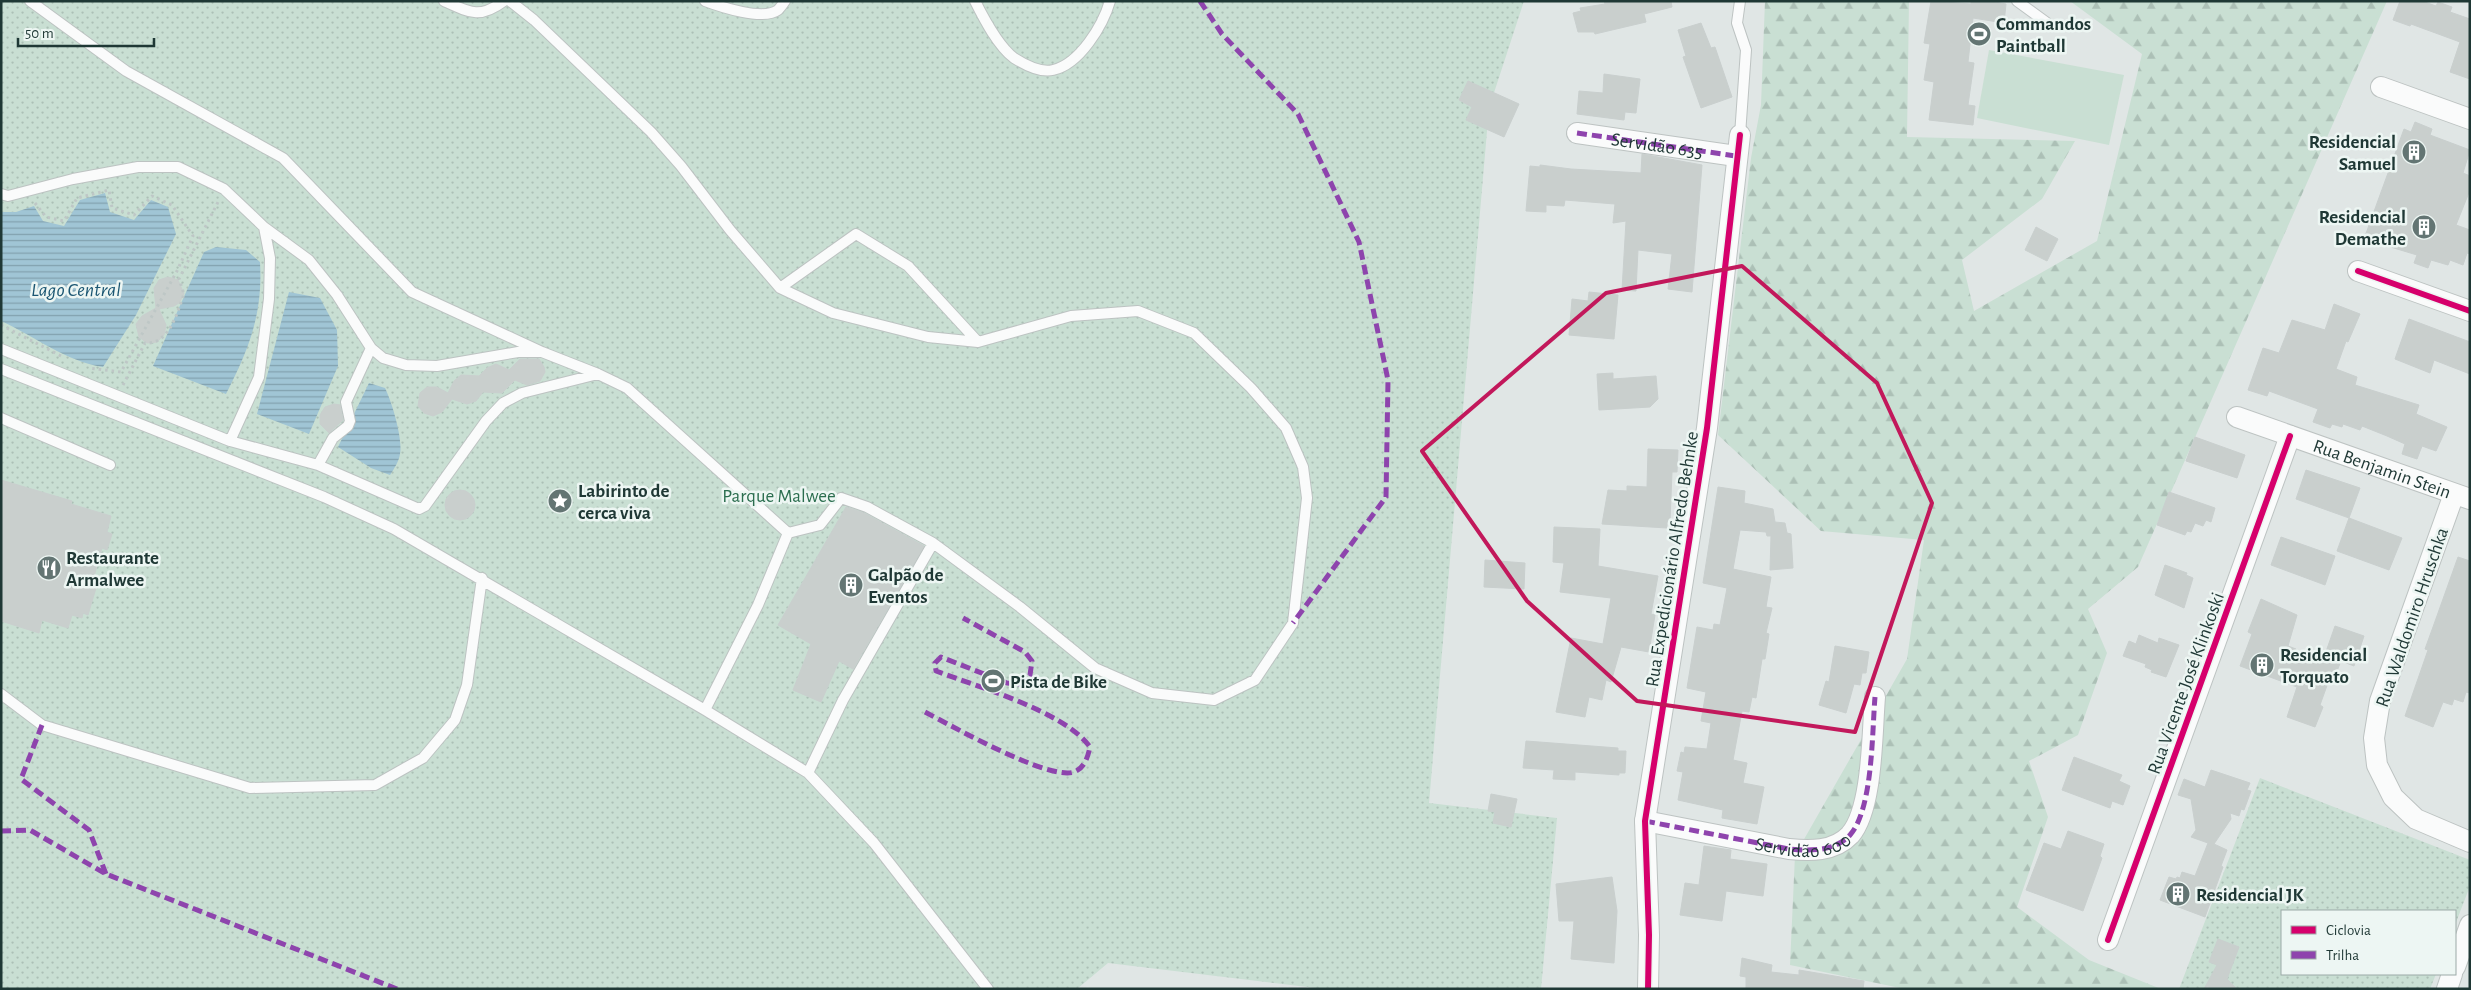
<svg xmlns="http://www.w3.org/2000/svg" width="2471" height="990" viewBox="0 0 2471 990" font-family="'Alegreya Sans',sans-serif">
<defs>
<pattern id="forest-firs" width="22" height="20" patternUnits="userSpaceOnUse" patternTransform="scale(1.25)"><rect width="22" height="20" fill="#c9dfd3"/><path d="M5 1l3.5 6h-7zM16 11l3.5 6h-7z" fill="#acc0b6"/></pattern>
<pattern id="park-dots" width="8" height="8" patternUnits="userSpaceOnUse" patternTransform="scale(1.25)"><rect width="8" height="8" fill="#c9dfd3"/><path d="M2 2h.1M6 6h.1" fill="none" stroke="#acc0b6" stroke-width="1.8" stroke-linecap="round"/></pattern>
<pattern id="water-rules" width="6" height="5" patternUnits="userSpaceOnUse" patternTransform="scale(1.25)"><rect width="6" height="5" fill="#a0c5d5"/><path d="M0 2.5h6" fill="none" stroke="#82a1ae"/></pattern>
</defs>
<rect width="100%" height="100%" fill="#e0e6e5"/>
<path fill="#c9dfd3" d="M1989,50l135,25 -15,70 -132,-27z"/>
<path fill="url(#forest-firs)" d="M1765,1h144l-2,136 168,4 -33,58 -80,61 12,51 123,-70 45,-187 -72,-53h317l-249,566 -50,42 19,44 -29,82 -49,26 19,56 -31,90 72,53 72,29h-256l-115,-24 5,-110 112,-196 17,-119 -103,-9 -103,-96 33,-277 10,-53z"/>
<path fill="url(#park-dots)" d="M1,1h1523l-35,107 -60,695 128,15 -16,171h-217l-216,-26 -31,26h-1076z
M2260,778l210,82v26l-15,39v-14h-173v63h154l-6,15h-251z"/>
<path fill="url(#water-rules)" d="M105,193l5,19 24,8 17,-20 17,7 8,27 -40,81 -33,52c-38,-6 -67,-30 -102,-46v-109h15l18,-6 9,15 21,5 16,-26z
M216,247l30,3 14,12c3,52 -11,87 -34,132l-73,-28 51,-114z
M289,292l31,6 17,32 1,36 -29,68 -52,-20z
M369,383l16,5c7,14 18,51 15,66 -1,7 -6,15 -10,21l-19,-7 -33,-21z"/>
<path fill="#c9cfcd" stroke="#c9cfce" d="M1604,1h67l1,6 -28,7 2,8 -51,12 -1,-2h-16l-5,-19 8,-2 -1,-3 25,-4z
M1931,1l40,3v-3h18l17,3 -2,19 -31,-5 -5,44 6,1 -6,42 7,1 -2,19 -44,-5 5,-38 -10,-2 6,-36 -6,-1z
M2400,1h22l14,5 2,-4 14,5 -2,5 20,7v60l-20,-7 10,-30 -49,-18 -1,2 -17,-6z
M1701,23l10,25 4,-1 17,50 -31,11 -18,-51 3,-1 -8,-26z
M1604,74l36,5 -4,34 -11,-1 -1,8 -47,-6 2,-23 24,2z
M1468,81l51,23 -15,33 -38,-17 6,-13 -13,-7z
M2415,122l17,7 -2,6 40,15 -7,23 7,3v14l-14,35 14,5v24l-3,-1 -4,12 -13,-5 -2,5 -17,-5 -3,8 -14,-5 3,-8 -53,-16 40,-110 7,3z
M1642,154l60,11 -10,127 -24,-3 4,-35 -34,-4 -2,41 -14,-1 4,-69 -13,2 2,-19 -50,-4 -1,6 -18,-1v7l-20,-1 4,-45 10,1v-2l31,4 70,4z
M2036,227l22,12 -11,22 -22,-11z
M168,277l10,3 6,14 -5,9 -5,3 -15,3 7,16 -2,10 -7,7 -10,1 -8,-6 -3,-13 6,-8 14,-8 -2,-20 5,-8z
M1589,292l29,3 -4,44 -45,-4 3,-36 16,2z
M2334,304l26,10 -12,28 -2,-1 -10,28 21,8 -2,8 64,20 -3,9 31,13 -11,24 -14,-5 -5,13 -15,-5 3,-10 -18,-8 -25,-10 -2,4 -17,-6 -1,3 -10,-3 -2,4 -17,-6 5,-13 -49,-18 -2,5 -19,-6 15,-42 16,5 13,-33 33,10z
M2409,319l61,23v32l-36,-14 -4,13 -35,-14z
M520,359h19l5,8 1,5 -5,9 -13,4 -12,-5 -13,13 -19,-1 -7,9 -9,3 -15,-5 -10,13 -9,4 -9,-3 -6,-7 2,-13 7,-6h10l11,6 6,-12 7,-6 18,1 8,-8 9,-4 13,6z
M1613,373v6l43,-3 2,23 -8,8 -51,3 -2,-36z
M334,404l6,1 3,15 -14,13 -9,-9v-9l5,-8z
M2195,437l50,18 -8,23 -51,-17z
M1648,449l30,1 -1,22h-5l-2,50h-3v6l-65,-4 6,-34 19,1v-5l20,1z
M2306,470l54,18 -11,30 53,20 -13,32 -52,-19 12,-33 -53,-19z
M1,480l71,21 -1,3 40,12 -4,16 5,2 -5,16 -5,-2 -11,39 5,1 -8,27 -5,-2 -1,5 -10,-3 -4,13 -26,-8 -3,13 -38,-12z
M1718,487l27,4 -1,12 29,6 2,13 10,1 2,10 4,1 2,34 -23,2 1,-34h-4l-1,-4 -26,-2 -7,39 38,8 -5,30 6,1 -6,25 3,1 -4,25h-3l-6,39 -4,-1 -3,15 -7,-1 -9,49 14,3 -4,20 21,4 -7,37 -35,-6 1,-8 -45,-10 5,-28 -6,-1 4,-19 3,1 1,-6 22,2 4,-26 -10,-2 5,-29 -19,-4 10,-61 16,3 1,-6 6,1 7,-37 -24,-5z
M445 505a15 15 0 1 1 30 0a15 15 0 1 1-30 0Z
M2169,492l46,16 -4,14 -5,-2 -3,6 -8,-3 -4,9 -4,-1 -2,4 -28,-10z
M846,507l18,6 60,33 -71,123 -14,-8 -18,41 -28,-12 18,-46 -33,-19z
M1554,527l46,2 -2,37 60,10 -7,38 4,1 -6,37 -28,-5 -10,35 -5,-2 -4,20 -13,-3 -4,20 -29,-5 15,-74 32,6 8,-46 -51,-6 4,-29 -11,-1z
M2281,537l54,19 -10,29 -54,-20z
M2458,557l12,4v132l-4,-1 -3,10 -9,-3 -2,6 -9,-3 -10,25 -28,-11 23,-66 -3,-1 8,-22z
M1485,560l40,3 -1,26 -40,-2z
M2165,565l22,8 -1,2 7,3 -9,30 -29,-13z
M2261,599l36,16 -9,31 8,3 -2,5 28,9 13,-37 29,10 -10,30 -13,-5 -8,20 -4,-1 -9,25 3,2 -8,20 -28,-10 10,-30 -57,-21 12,-32 -4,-2z
M2139,635l19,8 1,-5 20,7 -13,32 -15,-5 1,-2 -7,-3 1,-3 -23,-8 6,-15 7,3z
M1835,646l34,6 -3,21h-4l-2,12 -6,-1 -8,29 -27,-8 7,-24 3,1z
M1526,741l92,7v3h8l-1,22h-6v2l-44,-3v8l-22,-1 1,-9 -31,-2z
M2074,757l48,18 -3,6 11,5 -7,19 -11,-4 -2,7 -48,-18z
M2211,770l39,13 -3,7 4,1 -7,19 -3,-1 -2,7 -9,-3 1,6 -17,25 13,6 -6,16 2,1 -18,50 -45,-17 9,-23 7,2 1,-2 3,1 2,-6 13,4 13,-33 -17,-6 5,-7 -5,-31 -13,-4 6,-16 21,8z
M1491,794l26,5 -6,28 -18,-4 2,-11 -7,-1z
M2068,831l36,13 -4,12 2,2 -19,53 -57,-21 18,-47 17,6z
M1704,846l27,4 -1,9 37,5 -4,32 -37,-5 -4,30 -42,-6 5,-32 14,2z
M1612,877l5,34 -3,52 -43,-4 3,-38h-15l-3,-37z
M2218,939l21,8 -12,32 10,10h-33l13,-24 -8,-3z
M1742,958l30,7 -1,7 28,3v-5l65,11 -1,8h-117v-12l-6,-1z"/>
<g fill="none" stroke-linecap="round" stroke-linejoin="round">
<defs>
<path id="lane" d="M30,1l96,70 157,87 129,134 130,60
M444,1c26,12 36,18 60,0
M510,1l24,19 117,112 30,34 49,64 50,58 53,25 95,24 50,5 93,-26 67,-5 56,22 57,55 35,40 17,39 4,31 -14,125 -38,57 -41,20 -62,-7 -57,-25 -75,-61 -87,-64 -66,-36 -26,-9 -21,27 -32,8
M705,1c16,6 58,20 73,9 2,-2 5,-6 7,-9
M975,1c9,18 23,45 39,57 11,7 26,15 39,12 27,-6 50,-45 57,-69
M2017,1l33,24
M1740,135l6,-85 -9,-27 3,-22
M1,194l7,2 65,-17 65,-12h40l46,22 40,38 6,31 -1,41 -10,78 -29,64 -229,-92
M264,227l45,33 28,35 34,53 12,10 23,7 31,1 81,-14h24l56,22
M780,288l76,-54 52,32 70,76
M1,369l323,128 70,32 311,181 103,63 35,-73 90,-157
M1,418l109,47
M230,441l88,24 101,44 6,-3 61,-85 17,-18 19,-10 76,-19 29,14 161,145 -30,72 -53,105
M318,465l15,-27 15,-12 2,-5 -4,-19 25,-54
M1,694l41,31 208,63 125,-3 48,-27 32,-38 12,-35 15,-107
M808,773l66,70 114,146"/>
<g id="street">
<path d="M2381,87l89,32"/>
<path id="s1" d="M1577,133l159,23"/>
<path d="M2358,271l112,40"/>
<path id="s2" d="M2237,417l233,82"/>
<path d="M2454,494l-74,207 -6,37 3,27 16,32 23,22 54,23"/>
<path d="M1645,821l144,28c20,2 45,3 61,-14 23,-26 22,-103 25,-138"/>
<path d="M2108,940l182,-504"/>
<path d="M2455,967l15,-42"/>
<path d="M1648,989l1,-54 -4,-114 62,-393 33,-293"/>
<path d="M2447,989l5,-15"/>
</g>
</defs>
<use href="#lane" stroke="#bdc3c2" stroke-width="12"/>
<use href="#street" stroke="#bdc3c2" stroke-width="22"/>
<path stroke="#bec7c6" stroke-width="3" stroke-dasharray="2.5 4" stroke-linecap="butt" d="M35,203l11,14 18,4 13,-23 32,-8 3,18 22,7 18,-19 20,9 21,31 -16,35 -56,101 -32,-4
M1,325l62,32
M123,385l22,-42c24,2 32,-30 39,-49l-5,-15 39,-77"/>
<use href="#lane" stroke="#fafbfb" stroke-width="10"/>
<use href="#street" stroke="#fafbfb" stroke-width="20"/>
<g stroke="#8e44ad" stroke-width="5" stroke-dasharray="10 5" stroke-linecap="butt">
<path d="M1200,1l22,33 76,80 61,128 29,138 -2,117 -93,126"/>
<path d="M1577,133l159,23"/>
<path d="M925,712c27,14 124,69 149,60 11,-4 14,-16 16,-25 -26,-36 -112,-60 -154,-76l-1,-8 6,-6 66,26 14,1 9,-9 2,-14 -7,-9 -62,-34"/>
<path d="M42,725l-21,54 68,51 17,44"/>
<path id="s3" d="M1645,821l144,28c20,2 45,3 61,-14 23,-26 22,-103 25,-138"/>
<path d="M1,831l29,-1 76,44 291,115"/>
</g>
<defs>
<path id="cycleway" d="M2358,271l112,40
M2108,940l182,-504
M1648,989l1,-54 -4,-114 62,-393 33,-293"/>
</defs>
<use href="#cycleway" stroke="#edf6f3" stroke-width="9"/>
<use href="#cycleway" stroke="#d6006c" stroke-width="6"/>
</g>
<path fill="none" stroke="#c2185b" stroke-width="4" stroke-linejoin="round" d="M1742,266l135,117 55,120 -77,229 -218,-31 -110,-100 -105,-150 184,-158z"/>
<defs>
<symbol id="stadium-disc" viewBox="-11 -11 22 22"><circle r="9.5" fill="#637573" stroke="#edf6f3"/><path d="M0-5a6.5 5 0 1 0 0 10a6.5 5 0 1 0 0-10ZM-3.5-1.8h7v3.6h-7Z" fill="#fff"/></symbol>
<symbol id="building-disc" viewBox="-11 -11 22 22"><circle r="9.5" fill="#637573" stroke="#edf6f3"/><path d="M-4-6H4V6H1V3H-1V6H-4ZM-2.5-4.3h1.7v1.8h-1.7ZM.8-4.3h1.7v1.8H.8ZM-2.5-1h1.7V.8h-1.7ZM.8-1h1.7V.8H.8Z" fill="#fff"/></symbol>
<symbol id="sight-disc" viewBox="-11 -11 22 22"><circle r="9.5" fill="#637573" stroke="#edf6f3"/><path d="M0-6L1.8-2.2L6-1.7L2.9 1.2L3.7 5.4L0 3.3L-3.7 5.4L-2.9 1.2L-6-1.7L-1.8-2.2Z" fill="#fff"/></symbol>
<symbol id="restaurant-disc" viewBox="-11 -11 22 22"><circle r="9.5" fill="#637573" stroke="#edf6f3"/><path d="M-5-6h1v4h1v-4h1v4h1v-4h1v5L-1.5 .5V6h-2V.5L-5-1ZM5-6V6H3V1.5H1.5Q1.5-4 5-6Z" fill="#fff"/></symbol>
</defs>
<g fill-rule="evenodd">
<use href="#stadium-disc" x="1965" y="20" width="28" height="28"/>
<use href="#building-disc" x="2400" y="138" width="28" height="28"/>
<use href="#building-disc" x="2410" y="213" width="28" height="28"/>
<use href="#sight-disc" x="546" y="487" width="28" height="28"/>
<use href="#restaurant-disc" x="35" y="554" width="28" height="28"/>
<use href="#building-disc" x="837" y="571" width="28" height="28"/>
<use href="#building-disc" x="2248" y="651" width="28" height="28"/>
<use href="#stadium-disc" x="979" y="667" width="28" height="28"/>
<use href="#building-disc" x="2164" y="880" width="28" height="28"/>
</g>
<g text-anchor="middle" stroke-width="5" stroke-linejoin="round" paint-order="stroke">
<g font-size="19" font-weight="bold" fill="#1f3835" stroke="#edf6f3" text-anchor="start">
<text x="1996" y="30">Commandos<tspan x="1996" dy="22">Paintball</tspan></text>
<text x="2396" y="148" text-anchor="end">Residencial<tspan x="2396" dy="22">Samuel</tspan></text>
<text x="2406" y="223" text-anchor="end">Residencial<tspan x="2406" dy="22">Demathe</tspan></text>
<text x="578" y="497">Labirinto de<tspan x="578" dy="22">cerca viva</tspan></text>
<text x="66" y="564">Restaurante<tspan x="66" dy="22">Armalwee</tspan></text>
<text x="868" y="581">Galpão de<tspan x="868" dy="22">Eventos</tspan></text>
<text x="2280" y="661">Residencial<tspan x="2280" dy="22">Torquato</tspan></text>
<text x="1010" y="688">Pista de Bike</text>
<text x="2196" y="901">Residencial JK</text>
</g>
<g font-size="19" fill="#1f3835" stroke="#edf6f3">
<text dy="7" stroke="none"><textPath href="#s1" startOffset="81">Servidão 635</textPath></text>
<text dy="7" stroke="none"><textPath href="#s2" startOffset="154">Rua Benjamin Stein</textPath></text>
<text transform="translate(1671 559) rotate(-81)" y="7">Rua Expedicionário Alfredo Behnke</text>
<text transform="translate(2411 617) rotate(-71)" y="7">Rua Waldomiro Hruschka</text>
<text transform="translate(2185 683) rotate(-70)" y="7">Rua Vicente José Klinkoski</text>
<text dy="7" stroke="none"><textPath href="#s3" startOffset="161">Servidão 600</textPath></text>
</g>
<g font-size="19" fill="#2b6e4f" stroke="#edf6f3">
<text x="779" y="502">Parque Malwee</text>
</g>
<g font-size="20" font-style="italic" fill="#1b5672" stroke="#edf6f3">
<text x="76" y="296">Lago Central</text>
</g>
</g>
<rect width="2471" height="990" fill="none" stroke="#1f3835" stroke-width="5"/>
<rect x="2281" y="910" width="175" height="65" fill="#edf6f3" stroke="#9baaa7"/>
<rect x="2291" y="926" width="25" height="8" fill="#d6006c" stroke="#9baaa7"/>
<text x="2326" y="935" font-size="15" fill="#1f3835">Ciclovia</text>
<rect x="2291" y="951" width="25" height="8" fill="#8e44ad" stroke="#9baaa7"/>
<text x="2326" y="960" font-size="15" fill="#1f3835">Trilha</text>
<path d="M18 38v8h136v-8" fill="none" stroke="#1f3835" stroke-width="2.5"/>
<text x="25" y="38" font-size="15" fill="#1f3835" stroke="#edf6f3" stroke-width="4" paint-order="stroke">50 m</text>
</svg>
